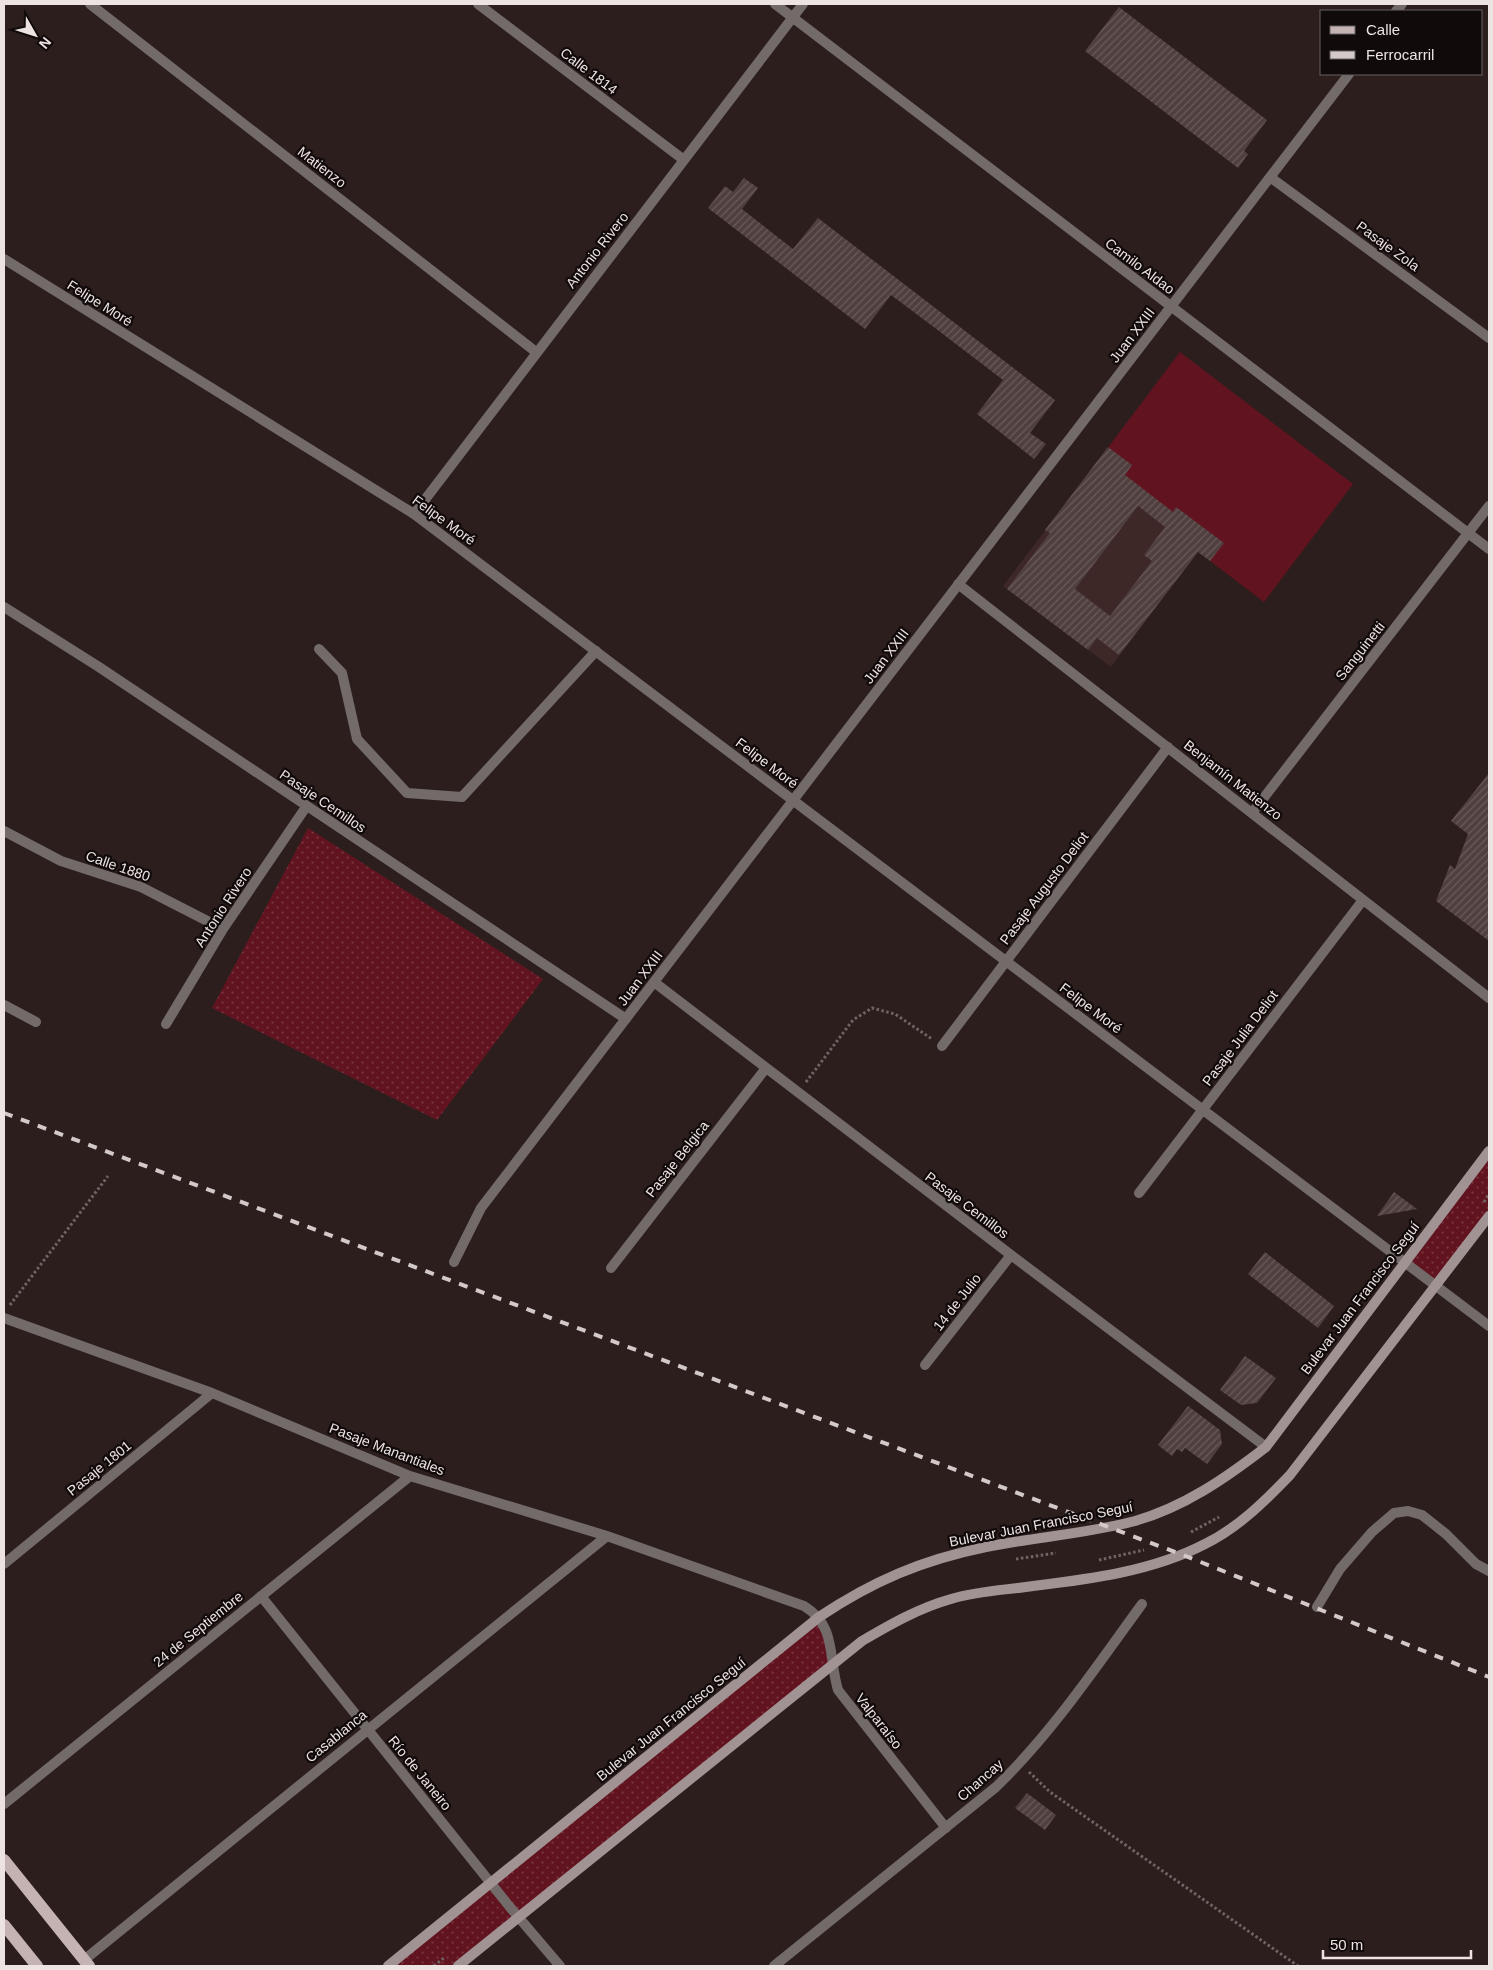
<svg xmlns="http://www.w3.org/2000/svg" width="1493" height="1970" viewBox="0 0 1493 1970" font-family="Helvetica,sans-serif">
<defs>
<pattern id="grass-dots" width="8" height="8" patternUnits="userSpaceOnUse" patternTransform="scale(1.25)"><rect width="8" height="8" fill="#61141f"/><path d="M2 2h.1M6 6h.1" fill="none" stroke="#78363f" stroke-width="1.8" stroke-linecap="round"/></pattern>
<pattern id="building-hatch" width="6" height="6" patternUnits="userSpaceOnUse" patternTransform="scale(1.25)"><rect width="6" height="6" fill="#503f3f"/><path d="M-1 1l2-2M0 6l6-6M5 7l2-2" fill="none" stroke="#6a5b5b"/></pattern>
</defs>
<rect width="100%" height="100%" fill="#2d1e1e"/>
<path fill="#3d2727" d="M1091,470l107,82 -87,115 -108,-81z"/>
<path fill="url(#grass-dots)" d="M308,828l235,151 -106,141 -225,-112z
M1489,1151v65l-53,70 -31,-24z
M819,1617l13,47 -374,302h-70z"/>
<path fill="#61141f" d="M1180,352l173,132 -89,118 -173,-132z"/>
<path fill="url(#building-hatch)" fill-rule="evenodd" d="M1119,7l148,113 -23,31 4,3 -10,14 -153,-117z
M744,178l14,10 -16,21 51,40 25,-31 237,182 -25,33 16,11 -12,15 -57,-45 26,-34 -68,-52 -44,-33 -26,34 -157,-121 17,-22 8,6z
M1108,447l24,18 -7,10 48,37 3,-5 48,36 -14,18 -12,-9 -79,103 -22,-17 -9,12 -81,-61 43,-56 -5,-3zM1138,506l27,21 -21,28 8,6 -42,55 -35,-27z
M1489,773v168l-53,-40 14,-36 5,4 13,-35 -17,-13z
M1394,1192l23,17 -40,7z
M1265,1252l69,54 -16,22 -70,-54z
M1245,1356l31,22 -19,25 -16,2 -21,-15z
M1188,1406l32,24 2,14 -15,20 -22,-16 -3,4 -5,-3 -5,7 -14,-11z
M1027,1793l29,22 -11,15 -30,-22z"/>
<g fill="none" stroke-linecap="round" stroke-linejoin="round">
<path stroke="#726464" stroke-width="3" stroke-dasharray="2.5 2.5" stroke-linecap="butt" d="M806,1082l47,-62 19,-12 23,6 37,25
M1484,1202l5,-8
M10,1305l98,-129
M1191,1532l28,-15
M1016,1559l40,-6
M1099,1560l45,-10
M1029,1772l21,20 248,174
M434,1966l11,-9"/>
<path stroke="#736a6a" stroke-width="10" d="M319,649l23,24 15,66 50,54 55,4 134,-146
M1317,1607l23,-38 32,-37 22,-19 14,-2 14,4 24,19 30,30 13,7"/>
<path stroke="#736a6a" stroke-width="10" d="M90,4l446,348
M478,4l206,156
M775,4l714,545
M1396,11l6,-7
M1270,177l219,161
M4,259l410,255 1075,812
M414,514l389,-510
M958,584l531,414
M4,607l95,60 527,352
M1252,813l237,-307
M4,831l57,30 80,26 82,42
M654,982l357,273 255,192
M4,1005l32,17
M166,1024l57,-95 83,-122
M942,1046l226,-299
M1139,1193l224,-293
M454,1262l27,-54 868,-1134
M611,1268l155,-200
M4,1318l208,75 198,83 197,60 197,70c33,20 24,51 34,84l108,138
M925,1365l86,-110
M4,1564l208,-171
M261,1596l248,310 51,60
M4,1804l406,-328
M84,1960l523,-424
M774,1966l222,-179c56,-54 100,-120 146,-183"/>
<path stroke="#a19393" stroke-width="10" d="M388,1966l431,-349c54,-36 103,-57 167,-70 49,-10 100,-13 149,-26 49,-14 91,-43 131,-74l223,-296
M458,1966l404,-325c29,-17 57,-33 89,-42 26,-8 55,-9 82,-13 58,-7 120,-15 172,-42 33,-16 60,-43 85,-69l199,-259"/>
<path stroke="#c5b3b3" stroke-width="12" d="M4,1860l85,106
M4,1925l33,41"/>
<path stroke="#d4c9c9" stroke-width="4" stroke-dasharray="9 9" stroke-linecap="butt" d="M4,1113l1179,442 306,122"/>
</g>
<g text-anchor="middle" stroke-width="4.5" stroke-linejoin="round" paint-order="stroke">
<g font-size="14" fill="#eee3e3" stroke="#110a0a">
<text transform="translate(589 71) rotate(37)" y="5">Calle 1814</text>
<text transform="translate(322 167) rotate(38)" y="5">Matienzo</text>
<text transform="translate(1388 246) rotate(36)" y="5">Pasaje Zola</text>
<text transform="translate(597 250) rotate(-52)" y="5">Antonio Rivero</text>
<text transform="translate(1140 266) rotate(37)" y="5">Camilo Aldao</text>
<text transform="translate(100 303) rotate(32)" y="5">Felipe Moré</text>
<text transform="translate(1132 335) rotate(-53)" y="5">Juan XXIII</text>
<text transform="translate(444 520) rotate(36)" y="5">Felipe Moré</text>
<text transform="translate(1360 651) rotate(-52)" y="5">Sanguinetti</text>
<text transform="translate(886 656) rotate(-53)" y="5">Juan XXIII</text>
<text transform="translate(767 763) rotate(37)" y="5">Felipe Moré</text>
<text transform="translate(1233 780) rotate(38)" y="5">Benjamín Matienzo</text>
<text transform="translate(323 801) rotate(34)" y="5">Pasaje Cemillos</text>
<text transform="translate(118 866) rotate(19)" y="5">Calle 1880</text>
<text transform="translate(1044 888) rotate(-53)" y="5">Pasaje Augusto Deliot</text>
<text transform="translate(223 907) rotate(-57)" y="5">Antonio Rivero</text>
<text transform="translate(640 978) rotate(-53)" y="5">Juan XXIII</text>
<text transform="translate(1091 1008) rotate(37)" y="5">Felipe Moré</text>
<text transform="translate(1240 1038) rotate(-53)" y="5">Pasaje Julia Deliot</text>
<text transform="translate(677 1159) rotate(-52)" y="5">Pasaje Belgica</text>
<text transform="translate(967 1205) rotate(37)" y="5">Pasaje Cemillos</text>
<text transform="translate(1360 1298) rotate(-53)" y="5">Bulevar Juan Francisco Seguí</text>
<text transform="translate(957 1302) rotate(-52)" y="5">14 de Julio</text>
<text transform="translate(387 1449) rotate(21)" y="5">Pasaje Manantiales</text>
<text transform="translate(99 1468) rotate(-39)" y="5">Pasaje 1801</text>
<text transform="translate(1041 1524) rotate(-11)" y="5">Bulevar Juan Francisco Seguí</text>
<text transform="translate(198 1629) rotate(-39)" y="5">24 de Septiembre</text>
<text transform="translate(671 1719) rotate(-39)" y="5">Bulevar Juan Francisco Seguí</text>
<text transform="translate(879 1721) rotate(52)" y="5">Valparaíso</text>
<text transform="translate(336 1736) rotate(-39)" y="5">Casablanca</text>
<text transform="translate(420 1773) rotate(51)" y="5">Río de Janeiro</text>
<text transform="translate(980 1780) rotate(-41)" y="5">Chancay</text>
</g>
</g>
<rect width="1493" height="1970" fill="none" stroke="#eee3e3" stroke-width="10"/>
<rect x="1320" y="10" width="162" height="65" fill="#110a0a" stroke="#696161"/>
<rect x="1330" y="26" width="25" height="8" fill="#c5b3b3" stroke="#696161"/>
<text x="1366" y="35" font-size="15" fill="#eee3e3">Calle</text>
<rect x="1330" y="51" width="25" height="8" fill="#d4c9c9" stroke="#696161"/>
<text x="1366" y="60" font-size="15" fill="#eee3e3">Ferrocarril</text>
<g transform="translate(35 35) rotate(129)" stroke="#110a0a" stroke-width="4" paint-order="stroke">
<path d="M0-4L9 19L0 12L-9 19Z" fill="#eee3e3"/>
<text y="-8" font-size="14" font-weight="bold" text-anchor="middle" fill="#eee3e3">N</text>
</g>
<path d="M1323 1950v8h148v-8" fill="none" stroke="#eee3e3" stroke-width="2.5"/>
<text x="1330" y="1950" font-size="15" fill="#eee3e3" stroke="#110a0a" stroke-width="4" paint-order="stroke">50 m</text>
</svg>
